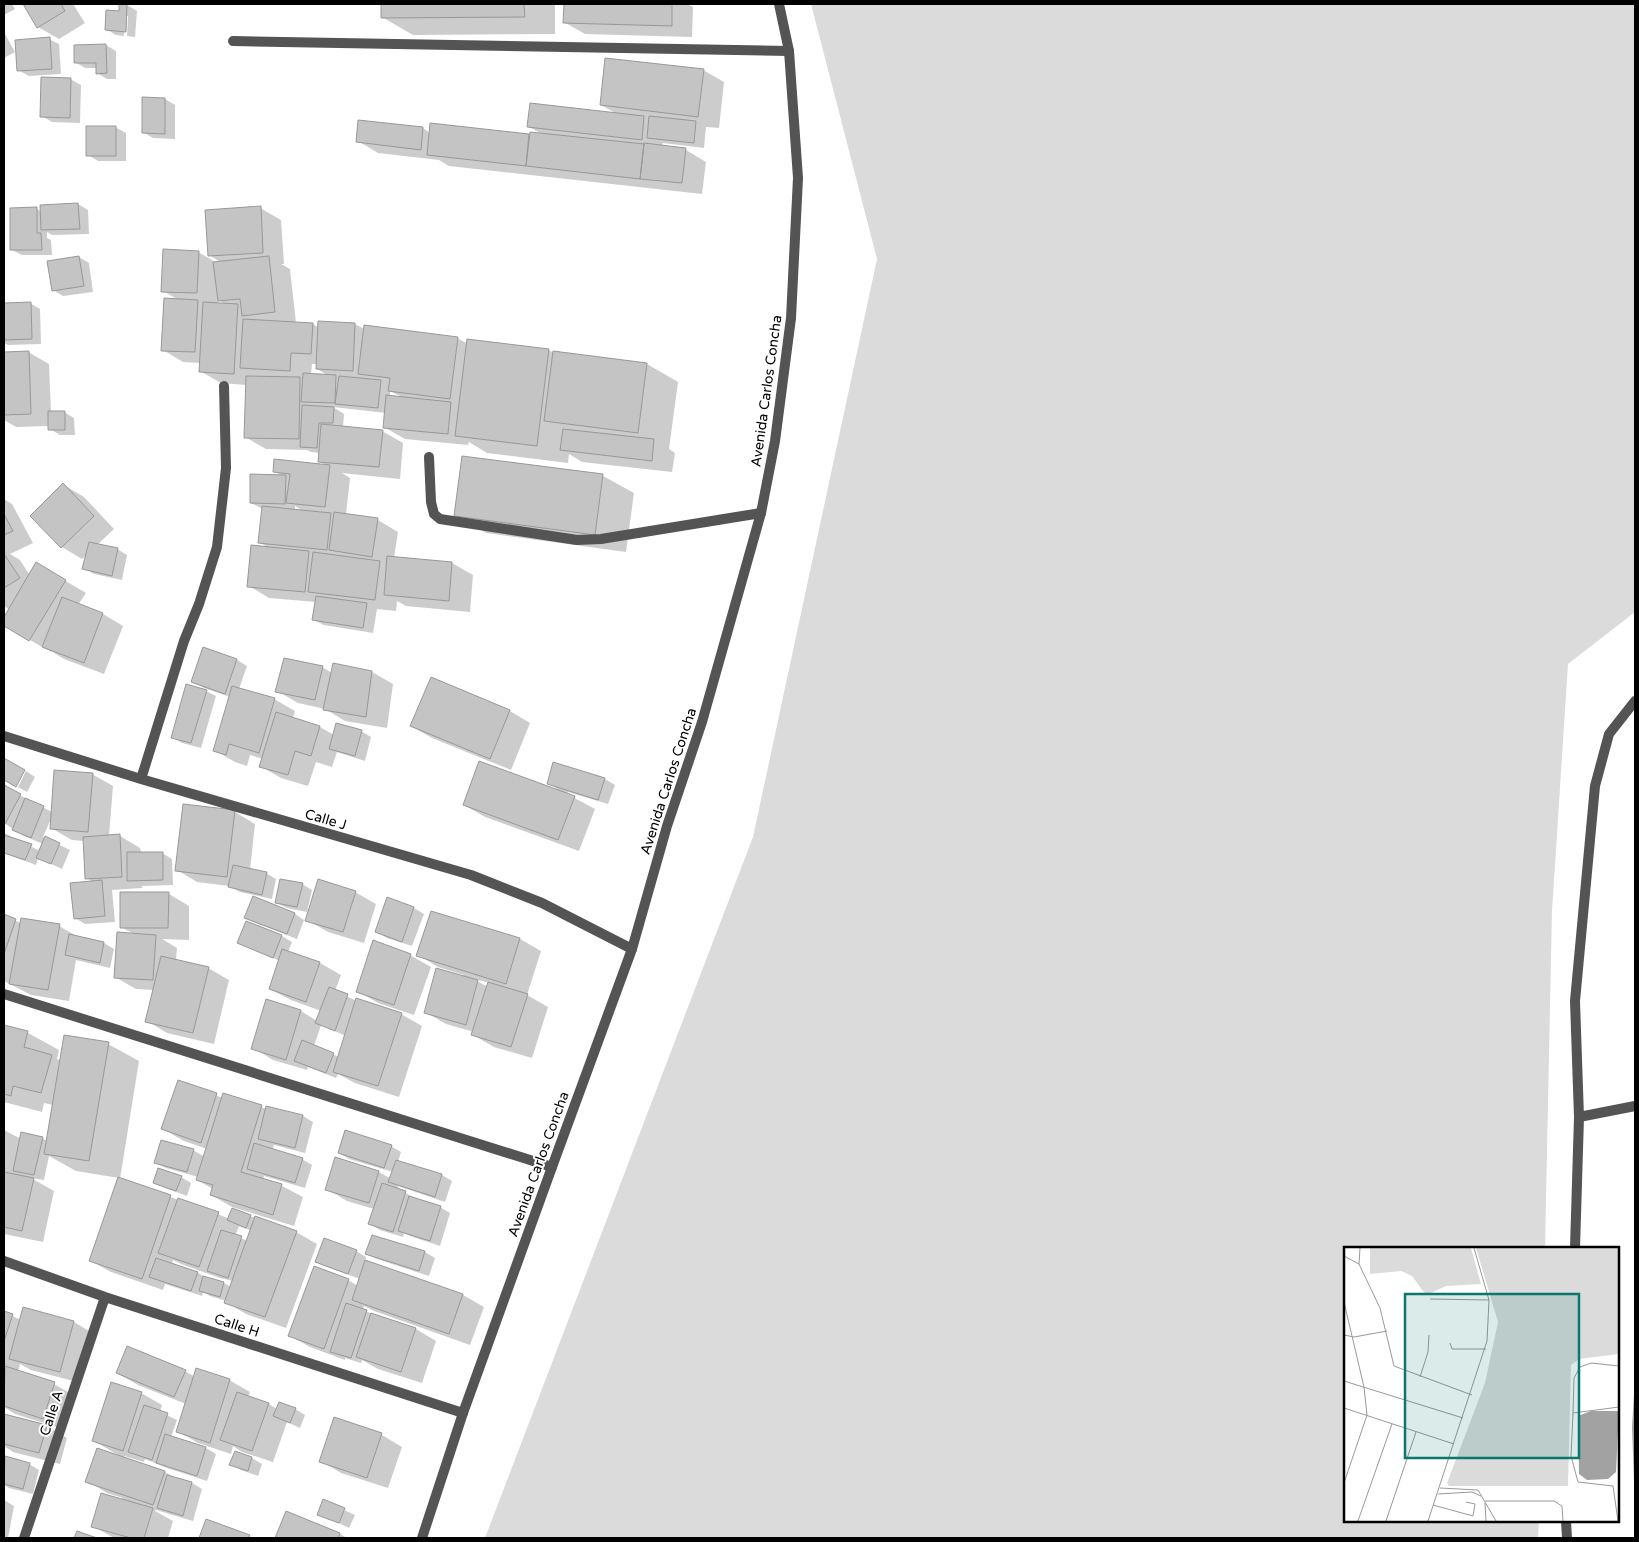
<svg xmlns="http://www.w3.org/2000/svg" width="1639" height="1542" viewBox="0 0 1639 1542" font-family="'Varela Round',sans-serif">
<rect width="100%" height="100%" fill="#fff"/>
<path fill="#dbdbdb" d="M811,4h824v608l-67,52 -16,247 -7,337h-200v273h194l-1,17h-1053l268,-701 124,-578z"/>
<path fill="#a2a2a2" d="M1635,1378v131l-3,-82z"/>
<path fill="#0003" fill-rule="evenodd" d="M4,4h8l3,5 -11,6z
M24,4h49l12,19 -26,16 -21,-12z
M382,4h173v30l-142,1 -31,-18z
M565,4h122l6,3 -1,30 -107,-3 -21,-12z
M120,5h7l10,6 -2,26 -8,-1 1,-20h-3l-1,20 -8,-1 -10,-6 14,-17z
M4,32l11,20 -11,6z
M49,39l10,5 2,30 -32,2 -11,-6z
M106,45l10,6v28h-9l-10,-6v-5h-12l-10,-6z
M703,70l21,12 -5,46 -13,-1 -2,21 -41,-5 -1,4 24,3 20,12 -4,32 -253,-28 -10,-6 -61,-7 -20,-12 65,-13 7,5 1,-9 99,11 12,-1 -13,-7 88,-13 -16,-9z
M70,79l11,6 -1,38 -28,-1 -10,-6z
M144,99h21l10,6v34l-22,-1 -10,-6z
M115,127l11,6v28h-28l-10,-6z
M78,204l10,6 1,24 -37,1 -5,-3v6l4,2 1,15h-30l-10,-5 25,-41 5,3z
M260,208l21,12 3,44h-3l9,5 6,54 17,1 6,4 36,-4 9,5 93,9 11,6 80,6 6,3 93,11 31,18 -9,67 6,4 -3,19 -90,-10 -13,-8 -1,9 -81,-10 -18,-11 -1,3 -63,-6 -21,-12 2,-14 -53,-6 11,7 -1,14 39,3 21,12 -3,36 -58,-6 8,5 -4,37 32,5 20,12 -4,26 58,5 21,12 -3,37 -64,-6 -9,-5 -1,10 -19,-2 -4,24 -49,-8 -10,-5 2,-18 -47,-4 -20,-12 20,-38 -10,-6 4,-33 -12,-6 31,-27 -8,-5 53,-5 -8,-5 1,-8 -9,-1 -4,-2 -41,-1 -21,-12 2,-52 -26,-2 -21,-12 1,-8 -18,-1 -20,-12 16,-50 -16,-9 35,-39 19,11h5l-13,-8zM218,300l7,4h-7zM312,364h5v5l12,7 -18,-1zM390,391l14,7 -14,-1zM295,506l8,5 -8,-1z
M79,257l10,6 4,29 -30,4 -10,-6z
M30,303l10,6 1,35 -33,1 -4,-2v-39z
M28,352l21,12 2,48h13l10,6 1,17h-15l-10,-6 -1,-3 -33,1 -12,-7v-67z
M463,457l140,19 31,17 -8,59 -140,-19 -30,-18z
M64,485l20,12 30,32 -17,16 20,4 10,6 -5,25 -28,-6 -10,-6 3,-13 -5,4 -20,-12z
M4,499l8,5 21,39 -23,11 10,6 10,16 7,-12 49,29 -8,12 25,9 20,12 -19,48 -40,-15 -13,-8v1l-47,-27v-5l6,-10 -6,-4z
M204,649l33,11 10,6 -8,23 35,10 21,12 -2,7 27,9 14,8 27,-4 10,6 -6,24 -28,-9 -5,15 -16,-5 -8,24 -27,-8 -21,-12 3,-7 -13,-4 -3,11 -12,-4 -21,-12 16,-53 -26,-9 -11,-6z
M322,667l10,6 40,-1 21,12 -6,44 -42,-7 -20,-12 -27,-6 -21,-12z
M206,691l10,5 -15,52 -19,-5 -10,-6z
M510,711l20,12 -19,47 -79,-32 -21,-12z
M554,764l51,15 10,6 -7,19 -40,-12 -1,2 28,15 -16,42 -94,-34 -21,-12 95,-14v-1l-11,-7z
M26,771l9,6 -8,15 -9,-5z
M92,774l21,12 -4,50h11l20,12 1,5h21l10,6 1,26 -31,1v2l-30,2 3,32 -30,2 -10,-6 19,-36 -8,-4 -2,-37 -12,-1 -21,-12v-9l-8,18 27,13 -8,19 -24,-11 -2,7 -32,-12v-20l36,18 3,-7 -19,-8 -20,-13v-40l3,3 -1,2 46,24z
M235,812l20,12 -5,46 16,3 10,6 -4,20 -32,-7 -11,-6 -32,-4 -20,-12z
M302,884l10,6 -5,22 -20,-4 -10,-5z
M355,892l21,12 -12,39 -36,-11 -21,-12z
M169,894l20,12v34l-27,-1 15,9 -1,12 32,8 21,12 -15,64 -47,-11 -20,-12 7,-31 -18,-1 -21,-12 19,-43 -13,-7z
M388,899l26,9 10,6 -12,32 -25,-8 -10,-6z
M431,912l89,27 21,12 -14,44 21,12 -16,51 -38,-11 -21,-12 1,-3 -28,-8 -21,-12 39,-37 -26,-8 -20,-12zM475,979l14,4 -1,4 -13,-7z
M295,914l9,6 -7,19 -41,-16 -10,-5z
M4,916l17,7 38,3 21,12 24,5 10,6 -4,19 -34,-8 -7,41 -38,-6 -27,-14z
M247,923l35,13 10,6 -4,10 32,11 21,12 -6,16 22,10 44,13 21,12 -23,71 -44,-14 -17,-9 -2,4 -28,-11 -1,3 -34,-10 -20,-12 14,-47 34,10 16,10 4,-10 -30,-11 -21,-11 10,-28 -42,-18zM321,1025l25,11 -7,21 -25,-11z
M410,955l21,12 -17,48 -36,-12 -21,-12z
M4,1026l24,7 31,17 -2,9 4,2 47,-17 31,17 -19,118 98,35 11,5 21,-3 46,16 21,12 -31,84 -40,-14 -20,-12v-1l-16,-5 -7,-4 -1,4 -37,-12 -2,6 -52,-18 -20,-11 28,-83 -43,-7 -27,-15 -5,24 -13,-2 23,13 -11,51 -39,-8v-104l17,9 21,-1 5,3 6,-36 -9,-2 -2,9 -38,-10zM239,1226l13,5 -4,10 -13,-5zM173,1260l8,4 39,14 13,3 -2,6 -7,-4 -17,-5 -9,-5 -26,-9z
M179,1082l44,16 1,-3 43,14 36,7 10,6 -8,31 -31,-8 -2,5 30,9 10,6 -7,23 -41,-12 -1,4 19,6 21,11 -9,29 -62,-19 -21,-12 2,-6 -16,-9 1,-3 -32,-9 -10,-5 37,-13 12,7 2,-8 -23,-8 -21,-12z
M391,1146l10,6 -3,10 44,13 10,6 -7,21 -47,-16v3l17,9v1l25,8 10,6 -10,33 -30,-10 -6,-3 -1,4 -23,-7 -10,-6 4,-15 -27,-8 -20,-12 52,-17 12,7 2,-7 -44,-13 -10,-6z
M181,1177l10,6 -4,13 -22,-8 -10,-5z
M373,1236l52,16 10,6 -6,18 -52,-17 -10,-5z
M356,1251l10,6 -1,4 98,34 21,12 -14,38 -96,-34 -10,-5 -2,4 54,19 20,12 -14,42 -44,-14 -16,-9 -1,3 -16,-5v2l-35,-13 -20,-11 58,-56 10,6 2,-7 -33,-12 -10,-6z
M24,1308l50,14 20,12 -13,49 -50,-13 -11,-6 -2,8 36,12 21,12 -12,33 -48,-15 -11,-7v-95l17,8z
M185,1371l10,6 34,3 21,12 -2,5 21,7 8,5h18l10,6 -5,13 -13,-6 -14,40 -31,-10 -9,-6 -2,8 -33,-11 -21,-12 9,-27 -48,-19 -21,-12z
M141,1393l21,12 -2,7 17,8 -6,17 35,11 10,6 -9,27 -40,-13 -22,-9 -1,3 -20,-6v2l41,14 12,7 15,4 10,6 -9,32 -37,-11 -1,1 18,10 -5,17h-54l-21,-12 30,-28 -16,-5 -20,-12 31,-26 -24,-14z
M4,1414l41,11 22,13 -7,26 -47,-12 -9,-6z
M335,1419l47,16 20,12 -14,41 -47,-15 -20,-12z
M235,1452l17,6 10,6 -4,12 -17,-6 -10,-6z
M5,1457l24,7 10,6 -6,24 -24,-6 -5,-3v-21z
M4,1500l10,6 -6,32h-4z
M324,1501l31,14 -6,13 -30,-14z
M287,1512l53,22 7,4h-71z
M207,1521l42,15 4,2h-52z"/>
<path fill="#c4c4c4" stroke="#989898" d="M23,4h38l4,7 -28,17z
M119,4h8l-1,28 -21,-2 1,-20 13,1z
M381,4h143l1,13 -144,1z
M564,4h108v22l-109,-3z
M50,37l2,32 -35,2 -2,-31z
M106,44l1,29 -11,1v-11h-22v-18z
M605,58l99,11 -6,48 -98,-12z
M41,77l30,1 -1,40 -30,-1z
M142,97l23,1v36l-23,-1z
M530,103l114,13 -2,24 -115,-13z
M649,116l47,5 -2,22 -47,-5z
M358,120l65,7 -2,23 -65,-8z
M430,123l99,11 -3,32 -99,-11z
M86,126h30v30h-30z
M530,132l114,12 -4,35 -114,-13z
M644,143l42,5 -4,35 -42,-4z
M78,203l2,26 -39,1 -1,-25z
M261,206l2,47 -55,3 -3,-46z
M37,207v26h4l1,17h-32v-42z
M163,249l36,2 -2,42 -36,-1z
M79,256l5,30 -32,5 -5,-30z
M269,256l6,56 -33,4 -2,-17 -22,2 -5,-39z
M164,298l34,2 -3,52 -34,-1z
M31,302l1,37 -28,1v-37z
M203,302l35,2 -4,70 -35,-2z
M243,319l70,4 -2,31 -20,-1 -1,18 -50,-3z
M318,321l37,2 -2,48 -37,-2z
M364,325l94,12 -8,62 -62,-8 2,-13 -32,-4z
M467,339l82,10 -12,97 -82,-10z
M29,351l2,63 -27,1v-63z
M553,351l94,12 -9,70 -94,-12z
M303,373l33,2 -1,28 -34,-1z
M246,376l54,1 -1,62 -55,-1z
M339,376l42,4 -3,28 -43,-4z
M386,395l65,7 -3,32 -65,-6z
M302,405l32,2 -1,16h-14l-2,25 -17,-1z
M48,411h17v19h-17z
M321,424l62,6 -4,37 -61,-5z
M563,429l91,10 -2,22 -92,-11z
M462,456l141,18 -8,61 -141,-19z
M274,459l56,6 -5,42 -39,-4 4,-29 -17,-2z
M250,474l36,1 -1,29 -35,-1z
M63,483l31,33 -33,32 -31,-32z
M262,506l69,7 -4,37 -69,-7z
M334,512l44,6 -6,39 -43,-7z
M4,514l9,17 -9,4z
M89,542l29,6 -6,28 -30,-7z
M251,545l58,6 -4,41 -58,-5z
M313,552l67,9 -5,39 -67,-8z
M4,554l16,24 -16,10z
M387,556l65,6 -3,39 -65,-6z
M36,562l30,18 -37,61 -25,-15v-9z
M316,596l51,7 -4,25 -51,-8z
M62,597l41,16 -19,50 -42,-16z
M203,647l34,12 -12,35 -34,-12z
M284,658l39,8 -8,34 -40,-8z
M333,663l39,8 -6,46 -43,-7z
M431,677l79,33 -20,49 -80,-33z
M186,684l21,6 -16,53 -20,-5z
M232,686l43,12 -16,55 -30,-9 -3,11 -13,-4z
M276,712l44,14 -9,30 -16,-5 -7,24 -29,-8z
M336,723l26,7 -7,26 -26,-7z
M4,758l21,12 -9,17 -12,-7z
M479,761l96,35 -17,44 -95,-35z
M553,762l52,16 -7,22 -51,-16z
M54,770l39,3 -5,59 -38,-3z
M4,785l17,9 -16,30h-1z
M25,798l19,8 -13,32 -19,-8z
M183,804l52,6 -8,67 -52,-6z
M120,834l2,43 -37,2 -2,-42z
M4,835l28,9 -7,16 -21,-7z
M45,836l15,7 -9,21 -15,-6z
M127,852h36v28l-36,1z
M233,865l34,7 -5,23 -34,-8z
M280,879l23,4 -6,24 -22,-4z
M318,879l38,12 -13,41 -38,-11z
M102,880l3,36 -31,3 -4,-36z
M120,892h49l-1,36h-48z
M253,896l42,17 -8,21 -43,-16z
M387,897l27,10 -12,35 -27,-10z
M431,911l89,27 -14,46 -90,-28z
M4,914l12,5 -12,35z
M21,918l39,6 -12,66 -39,-6z
M246,921l36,14 -9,23 -36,-15z
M117,932l39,3 -3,45 -39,-2z
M69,934l35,8 -4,21 -35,-8z
M373,940l38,14 -17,51 -38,-13z
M282,949l38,13 -14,40 -37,-13z
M161,956l48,11 -16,66 -48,-11z
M436,968l42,12 -12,45 -42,-12z
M488,982l40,12 -17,53 -40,-12z
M329,987l19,7 -13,37 -20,-8z
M356,998l46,15 -24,73 -45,-14z
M266,999l35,11 -15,50 -35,-11z
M4,1025l24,6 -4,16 28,8 -11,38 -28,-7 -2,10 -7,-2z
M64,1035l45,7 -20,119 -45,-7z
M302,1040l32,13 -8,20 -32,-12z
M178,1080l39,13 -16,50 -40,-14z
M223,1093l39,12 -21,67 41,12 -9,31 -63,-20 3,-10 -17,-5z
M266,1106l37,9 -8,33 -37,-9z
M345,1130l47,15 -8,23 -46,-15z
M21,1132l22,5 -9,38 -21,-4z
M161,1140l33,9 -7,23 -33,-9z
M254,1143l49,15 -8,25 -48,-14z
M335,1157l44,14 -10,32 -44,-13z
M396,1160l46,14 -7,23 -47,-15z
M158,1168l24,8 -6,15 -23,-8z
M4,1172l30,6 -12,53 -18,-4z
M118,1177l53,18 -29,84 -53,-18z
M382,1183l24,8 -13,41 -25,-8z
M409,1196l32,10 -11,35 -32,-10z
M178,1198l41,14 -20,55 -41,-14z
M232,1208l19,7 -5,13 -19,-8z
M255,1216l42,15 -32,86 -41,-14z
M221,1230l21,6 -14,42 -21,-7z
M372,1235l53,16 -6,20 -54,-17z
M324,1238l33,12 -9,24 -33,-12z
M156,1258l42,14 -7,19 -42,-14z
M365,1260l98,34 -14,40 -97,-34z
M314,1266l35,13 -25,70 -36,-13z
M203,1276l21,6 -4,15 -21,-6z
M346,1303l21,7 -16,48 -21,-6z
M23,1307l51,14 -14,51 -51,-13z
M4,1311l9,3 -9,27z
M371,1313l45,15 -15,44 -45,-15z
M127,1346l59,24 -12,27 -58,-24z
M5,1366l50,16 -12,37 -39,-13z
M196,1368l34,11 -20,64 -34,-11z
M111,1382l31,10 -19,59 -31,-10z
M237,1392l32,11 -17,48 -32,-11z
M279,1402l17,6 -6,15 -17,-7z
M144,1405l24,8 -16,47 -24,-8z
M4,1414l43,11 -8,28 -35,-9z
M334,1417l48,16 -15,45 -48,-16z
M165,1434l41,13 -9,29 -41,-13z
M97,1448l68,23 -12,34 -68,-23z
M235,1451l17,6 -4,14 -19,-6z
M5,1456l25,7 -7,26 -19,-5z
M167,1475l25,7 -9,34 -26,-8z
M101,1493l52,15 -9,30h-13l-40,-11z
M323,1499l22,9 -6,15 -22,-8z
M286,1511l54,22 -2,5h-63z
M206,1519l44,16 -2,3h-49z
M77,1531l20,7h-23z"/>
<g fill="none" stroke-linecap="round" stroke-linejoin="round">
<path stroke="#545454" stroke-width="10" d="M233,41l556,10
M429,457l2,45 3,12 6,5 137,21 24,-1 160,-26
M1579,1117l-4,-116 20,-215 14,-52 26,-33
M1575,1248l4,-131 56,-11
M1566,1521l1,17"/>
<path stroke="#545454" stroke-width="10" d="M4,736l137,43 330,96 71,28 90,46
M141,779l43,-138 15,-37 18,-57 9,-79 -2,-82
M4,994l548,173
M4,1261l101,36 358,116
M24,1538l81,-241"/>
<path stroke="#545454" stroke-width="10" d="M422,1538l41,-125 89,-246 80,-218 35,-123 35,-104 59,-209 14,-72 16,-123 7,-140 -9,-127 -10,-47"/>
</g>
<g text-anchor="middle" stroke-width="4" stroke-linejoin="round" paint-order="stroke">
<g font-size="14" fill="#000" stroke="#fff">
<text transform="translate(766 391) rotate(-82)" y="5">Avenida Carlos Concha</text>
<text transform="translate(668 781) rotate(-72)" y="5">Avenida Carlos Concha</text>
<text transform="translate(326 819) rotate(16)" y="5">Calle J</text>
<text transform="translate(538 1164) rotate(-70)" y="5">Avenida Carlos Concha</text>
<text transform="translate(237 1325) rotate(18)" y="5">Calle H</text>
<text transform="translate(51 1413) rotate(-72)" y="5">Calle A</text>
</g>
</g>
<g transform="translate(1344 1247)">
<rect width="275" height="275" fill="#fff"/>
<path d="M26,1h101l10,36 -35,2 -20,9 -14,-19 -11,-5 -31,3zM132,1h143v106l-40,5 -8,6 -3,121h-119l-2,-3 38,-100 13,-61z" fill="#dbdbdb"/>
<path d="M247,164h28l-3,61 -8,7 -21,1 -8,-6 -1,-58z" fill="#a2a2a2"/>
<path fill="none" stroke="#999" stroke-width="1" d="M0,9l15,8 21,44 14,58 78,29M15,17l1,-16M86,52l59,1M0,55l20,85 3,28 -23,68M0,88l10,2 33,-6M106,96l2,6h34M76,130l8,-25 1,-17M0,134l119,37M0,161l110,36M229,166l1,-35 6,-11 11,-4 28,3M96,241l38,2 18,31M94,247l34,-2 9,4M141,254h69l8,5 1,15M141,256l1,18M89,258l40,11 2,-12 -9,-2M14,274l34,-97M42,274l30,-89M84,274l59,-180 2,-41 -15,-52M274,274l-5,-35 -35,-4 -7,-26 2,-43 46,-6"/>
<path fill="#0f766e" fill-opacity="0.15" stroke="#0f766e" stroke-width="2.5" d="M61,47h174v164h-174z"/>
<rect width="275" height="275" fill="none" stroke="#000" stroke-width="2.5"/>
</g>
<rect width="1639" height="1542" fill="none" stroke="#000000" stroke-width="10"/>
</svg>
